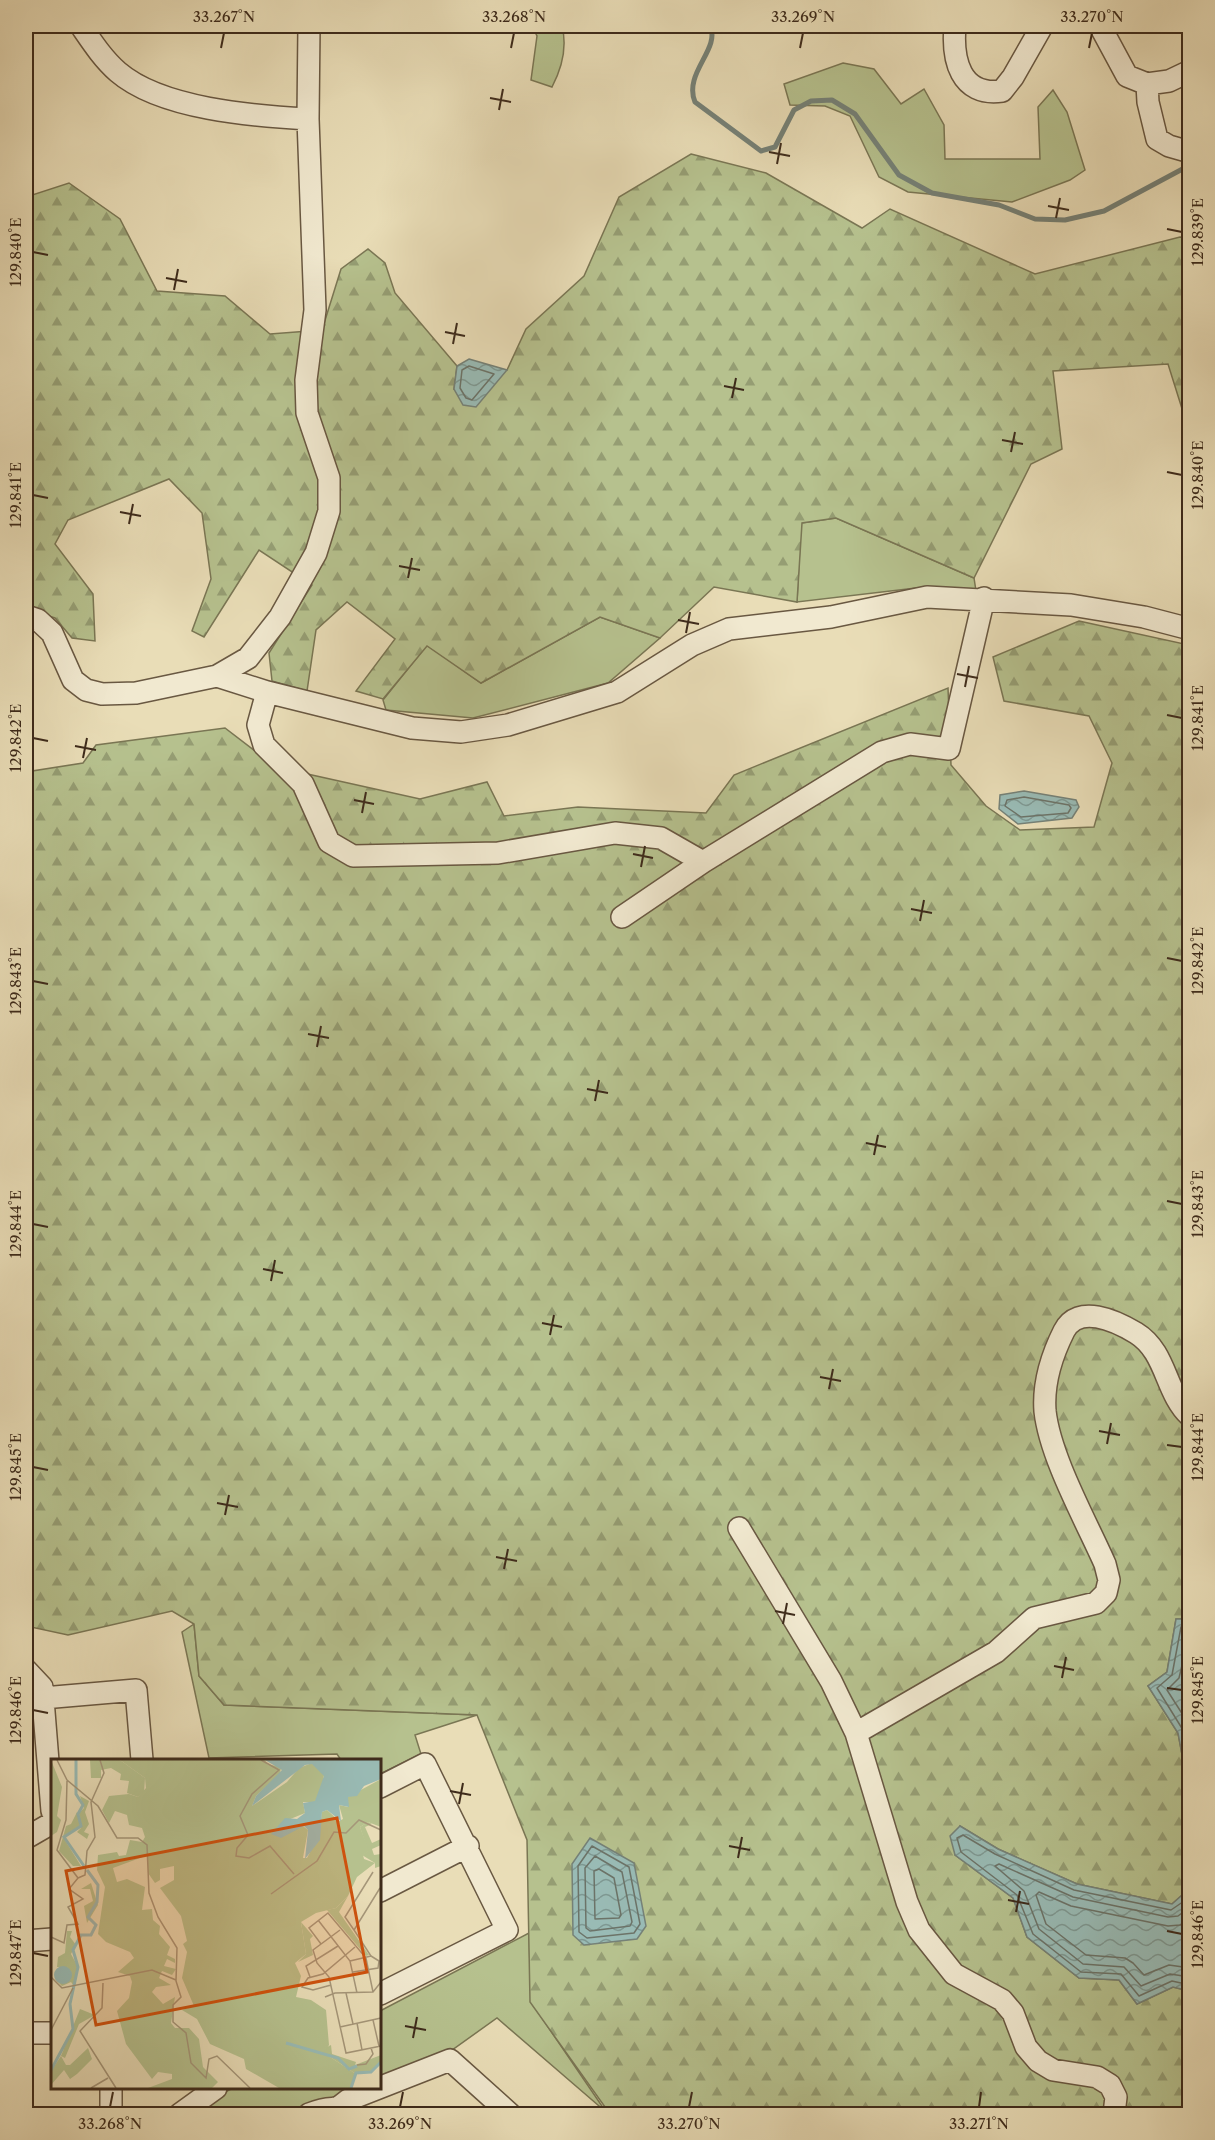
<svg xmlns="http://www.w3.org/2000/svg" width="1215" height="2140" viewBox="0 0 1215 2140" font-family="'Libre Caslon Text',serif">
<defs>
<pattern id="forest-firs" width="22" height="20" patternUnits="userSpaceOnUse" patternTransform="scale(1.5)"><rect width="22" height="20" fill="#b6c18e"/><path d="M5 1l3.5 6h-7zM16 11l3.5 6h-7z" fill="#959d73"/></pattern>
<pattern id="water-waves" width="16" height="10" patternUnits="userSpaceOnUse" patternTransform="scale(1.5)"><rect width="16" height="10" fill="#99bbb5"/><path d="M0 5q4-4 8 0t8 0" fill="none" stroke="#7e9892"/></pattern>
</defs>
<rect width="100%" height="100%" fill="#e9ddb7"/>
<filter id="stains"><feTurbulence type="fractalNoise" baseFrequency=".00333" numOctaves="4"/><feColorMatrix values="0 0 0 0 .2 0 0 0 0 .09 0 0 0 0 .02 0 0 0 .5 -.17"/></filter>
<radialGradient id="worn" r=".72"><stop offset=".6" stop-color="#630" stop-opacity="0"/><stop offset="1" stop-color="#630" stop-opacity=".3"/></radialGradient>
<path fill="#b6c18e" stroke="#7a7654" stroke-width="1.5" d="M532,26h30c5,20 0,42 -10,61l-21,-7 6,-44z
M843,63l31,6 27,35 23,-15 20,36 1,34h95l-2,-52 15,-17 14,22 18,58 -15,10 -58,22 -104,-10 -29,-15 -29,-61 -25,-10 -35,-1 -6,-21z
M836,518l138,60 2,13 -60,-3 -119,14 4,-79z
M600,617l60,21 -52,45 -135,35 -87,-8 -3,-10 44,-55 54,38z
M194,1624l5,52 25,29 253,10 -62,20 6,19 -41,20v-14h-39l-4,-6 -128,4 -27,-126z
M529,1933l2,69 75,110 -109,-94 -45,32 -72,30v-69z
M233,2088h129l-65,26h-105l23,-17z"/>
<path fill="url(#forest-firs)" stroke="#7a7654" stroke-width="1.5" d="M691,154l75,19 96,55 28,-19 145,65 145,-37 9,1v193l-21,-67 -115,7 9,78 -31,15 -57,114 -138,-60 -34,5 -5,79 -83,-15 -54,51 -60,-21 -119,66 -54,-37 -44,53 -27,-8 39,-52 -48,-37 -31,28 -9,61 -35,-10 -3,-28 43,-68 -53,-35 -55,87 -12,-6 19,-52 -9,-66 -33,-34 -101,41 -13,24 38,50 2,47 -23,-3 -17,-20 -29,-9v-412l43,-14 51,36 37,72 68,5 45,38 52,-4 19,-61 27,-20 17,14 10,30 62,73 -3,23 53,-19 19,-41 58,-53 35,-79z
M1079,621l110,24 1,974h-14l-9,53 -19,14 30,47 11,59v97l-17,15 -95,-20 -79,-35 -38,-23 -5,29 58,43 14,39 52,41 40,2 18,24 36,-17 16,4v123h-579l-80,-112 -3,-162 -50,-125 -253,-10 -25,-29 -5,-52 -22,-13 -104,24 -42,-9v-854l57,-9 13,-18 129,-17 51,39 144,32 67,-17 17,34 74,-9 128,6 28,-38 214,-87 3,77 35,41 34,24 74,-3 18,-64 -23,-47 -85,-15 -11,-44z"/>
<path fill="url(#water-waves)" stroke="#758177" stroke-width="1.5" d="M469,359l38,11 -31,37 -13,-2 -9,-16 3,-23z
M1024,791l52,9 3,7 -7,11 -54,6 -19,-15 1,-14z
M1176,1619h13v173l-11,-59 -30,-47 19,-14z
M960,1826l38,23 79,35 95,20 17,-15v102l-16,-4 -36,17 -18,-24 -40,-2 -52,-41 -14,-39 -58,-43 -5,-19z
M590,1838l44,25 12,63 -9,13 -53,6 -11,-10 -1,-71z"/>
<g fill="none" stroke-linecap="round" stroke-linejoin="round">
<path stroke="#6c7368" stroke-width="1.5" d="M469,366l25,8 -22,26 -6,-2 -6,-10 2,-18z
M1024,797l45,8 2,3 -3,5 -47,4 -16,-11 2,-6z
M1190,1625l-9,2 -9,48 -15,13 26,42 7,31
M1190,1632l-11,46 -12,12 23,36
M592,1846l37,21 11,57 -6,9 -47,5 -8,-6 -1,-66z
M595,1856l27,16 10,50 -2,4 -40,5 -4,-3 -1,-60z
M599,1869l15,9 7,37 -2,3 -24,1 -1,-48z
M1190,1897l-19,13 -97,-20 -79,-36 -32,-19 -6,3 4,14 56,43 16,39 48,38 40,2 18,22 33,-15 18,4
M1190,1907l-12,9 -10,1 -95,-20 -74,-33 -4,2 29,25 15,38 44,35 41,3 17,19 29,-12 20,3
M1190,1919l-10,6 -12,1 -97,-20 -32,-14 -3,3 10,29 40,31 39,3 8,5 11,12 25,-10 21,3"/>
<path stroke="#758177" stroke-width="5" d="M710,26c11,23 -27,47 -15,76l66,49 14,-4 19,-37 17,-9 21,-1 23,14 44,61 33,18 67,12 36,14 30,1 39,-9 86,-46"/>
<defs>
<path id="minor" d="M81,26c11,16 22,33 37,46 43,37 135,44 190,47
M955,26c-3,33 5,71 47,65l11,-14 29,-51
M1100,26l27,50 20,8
M1190,71l-21,10 -22,3 1,18 9,37 12,7 21,6
M26,616l12,4 14,13 21,47 13,10 16,4 34,-1 81,-17 31,-18 32,-41 36,-64 13,-42v-33l-22,-65 -1,-33 9,-70 -7,-191 1,-93
M217,676l50,16 145,36 49,4 47,-7 109,-33 75,-47 37,-16 102,-12 96,-20 144,8 73,12 46,12
M267,692l-9,33 6,20 39,39 26,58 24,14 145,-3 117,-20 46,5 42,24
M622,917l81,-55 179,-110 28,-8 39,5 35,-151
M739,1528l92,153 25,52 51,169 12,28 35,44 48,26 11,13 13,34 12,14 15,9 44,7 13,8 6,12 -2,17
M26,1670l16,17 10,124
M43,1698l93,-8 6,70
M856,1733l140,-81 38,-34 62,-15 10,-10 3,-13 -4,-16c-19,-43 -55,-107 -60,-153 -2,-27 7,-56 19,-80 14,-28 52,-10 72,2 31,19 29,60 54,83
M380,1787l45,-23 82,166 -127,64
M26,1838l26,-15
M380,1891l88,-45
M26,1941l26,-2
M26,2033h26
M111,2088v26
M339,2107l9,-7 102,-40 60,54
M180,2114l36,-26
M309,2114c17,-7 29,-8 45,0"/>
</defs>
<use href="#minor" stroke="#695842" stroke-width="24"/>
<use href="#minor" stroke="#f1e9d0" stroke-width="21"/>
</g>
<path fill="none" stroke="#3e2b1b" stroke-width="2" d="M221,48l3,-15M511,48l3,-15M800,48l3,-15M1089,48l3,-15M490,98l21,4M499,110l4,-21M769,152l21,4M777,164l4,-21M1048,206l21,4M1056,218l4,-20M1167,229l15,3M33,252l15,3M166,278l21,4M174,290l4,-21M445,332l20,4M453,344l4,-21M724,386l20,4M732,398l4,-20M1002,440l21,4M1011,452l4,-20M1167,472l15,3M33,495l15,3M120,512l21,4M129,524l4,-20M399,566l21,4M408,578l4,-20M678,620l21,4M686,633l4,-21M957,674l21,4M965,687l4,-21M1167,715l15,3M33,738l15,3M75,746l21,4M83,758l4,-20M354,800l20,4M362,813l4,-21M633,854l20,4M641,867l4,-21M911,909l21,4M920,921l4,-21M1167,958l15,3M33,981l15,3M308,1034l21,4M317,1047l4,-21M587,1089l21,4M595,1101l4,-21M866,1143l20,4M874,1155l4,-20M1167,1201l15,3M33,1224l15,3M263,1269l20,4M271,1281l4,-21M542,1323l20,4M550,1335l4,-20M820,1377l21,4M829,1389l4,-20M1099,1431l21,4M1107,1444l4,-21M1167,1445l15,2M33,1467l15,3M217,1503l21,4M225,1515l4,-20M496,1557l21,4M504,1569l4,-20M775,1611l20,4M783,1624l4,-21M1054,1666l20,4M1062,1678l4,-21M1167,1688l15,2M33,1710l15,3M450,1791l21,4M459,1804l4,-21M729,1846l21,4M738,1858l4,-21M1008,1900l21,4M1016,1912l4,-21M1167,1931l15,3M33,1953l15,3M405,2026l21,4M413,2038l4,-21M110,2107l3,-15M400,2107l3,-15M689,2107l3,-15M979,2107l2,-15"/>
<g transform="translate(51 1759)">
<rect width="330" height="330" fill="#e9ddb7"/>
<path d="M39,1h30l25,18 -1,14 -6,5 -11,-4 2,-12 -9,-1 1,-6 -10,-6 -10,2v8h-10zM29,37l9,5 -4,11 4,12 -5,8 5,2 -2,5 -10,-7 4,-4 -2,-15 5,-5zM26,53l3,14 -17,11 18,29h-8l-14,-15 7,-25 5,-2zM317,63l4,2 -7,3 7,16 9,-4v6l-9,4 2,6 7,-1v12l-6,2v-5l-13,-8 6,-4 -8,-24zM40,124l7,22 -11,18 -3,-17 9,-5 -3,-12h-9zM297,137l-9,16 30,43 -3,1 -39,-46 9,-2zM250,163l12,14 -3,3 3,16 -15,7 8,-8zM16,172h5l-2,6 6,8 -5,9 7,13 -4,19 -3,-4 -9,4 -7,-7 9,-12h-7l1,-10 7,-4zM280,286l1,9 24,8 -1,3 26,-10v8l-10,9 -15,2 -32,-21 -1,-4zM37,289l4,11 -15,15 -7,5 -6,-9 -13,15v-14l10,-15 5,9h4z" fill="#b6c18e"/>
<path d="M0,1l11,27 -5,29 4,4 -4,12 -6,4zM69,1h145l3,5 13,1 -1,8 -24,22 -4,10 35,-24 12,-14 13,-5 12,12 -3,18 -6,9h-12l2,11 -22,9 -6,8 9,3 17,-7 5,4 -5,28h4l12,-23 3,-23 5,-2 12,11 4,-2 -4,-14 9,2v-10l33,-18v48l-13,-5 -8,5 9,24 -6,4 1,4 11,4 -18,14 -9,19 -12,12 -20,5 -15,9 5,32 -11,9 6,13 -5,21 15,3 15,10 3,35 -5,8 32,21 -4,14h-73l-33,-19 -2,-10 -34,-15 -13,-25 -15,-9 12,-4 -12,-28 5,-26 -4,-8 4,-3 -6,-25 -21,-28 14,-8v-14l-14,3v11l-5,3 -7,-10v-18l-35,13 4,14 10,-3 18,8 -3,23 10,-1 1,11 7,6 -1,8 11,13 -3,8 8,4v4l-8,-4 -3,7 12,3 -4,6 -10,-4 -3,7 12,7 -15,2 -4,5 11,12 12,-7 -4,26 4,5h14l10,11 4,28 15,15 -6,6h-64l24,-9v-5l-14,-2 -6,7 -26,-35 -9,-33 12,-13 3,-16 -2,-6 -12,-4 16,-14 -4,-6 -24,-10 -8,-8 7,-47 -8,-17 1,-15 19,-3 2,4 7,-1 4,-15 12,2 3,-5 -3,-9 -13,-3 -2,-10 -12,-4 -6,12 -7,-13 7,-14 20,-2 9,3 8,-9 -1,-10zM29,250l15,6 -16,9 -14,34 -4,-2z" fill="#b6c18e"/>
<path d="M214,1h116v19l-17,7 -7,10 -9,1 1,10 -10,-2 2,16 -14,-11 -5,2 -2,28 -15,19 3,-29 -4,-4 -23,12 -10,-4 14,-16 12,1 8,-6 -2,-10 12,-2 9,-25 -12,-12 -7,1 -53,41 4,-10 26,-26zM3 216a9 9 0 1 1 18 0a9 9 0 1 1-18 0Z" fill="#99bbb5"/>
<path fill="none" stroke="#99bbb5" stroke-width="3" d="M25,1v34l7,11 -5,9 3,12 -17,11 20,29M235,284l52,15 11,11 8,-3M0,311l22,-41 -3,-25 8,-37 -5,-17 8,-15h10l5,-10 -8,-8 9,-15 1,-17 -11,-15M300,329l5,-15 15,-1 10,-10"/>
<path fill="none" stroke="#a59679" stroke-width="1.5" d="M6,1l10,20 31,26 19,32h21l9,7 2,48 9,24 19,31 -1,33 5,16 -8,8v17l13,11 5,30 15,15 3,-19 8,-3 33,32M210,1l18,10 -27,24 -12,22 8,19 -11,13 -1,8 13,2 21,-12 24,28M16,22l-1,39 -9,30 21,28 7,-3 2,-24 8,-14 -4,-35 13,-29 -4,-13M220,135l46,-33 17,-29 12,1 13,-13 22,10M267,161l32,41 7,32M289,171l-27,20 4,13 12,14 17,76 35,-7M303,171l-9,-13 28,-45M0,178l13,6 3,-18 11,-1 -10,-17 15,-8 -14,-10 9,-11M270,185l-12,-16 19,-15 38,45 7,34M299,202l21,-5 -17,-26 26,-42M302,213l25,-4 1,-7 -8,-5M0,218l11,11 90,-18 24,10M259,218l-4,-11 32,-20M52,224l-1,25 -22,23 36,57M280,226l-18,5 -11,-3 6,-9 15,-4 32,-27M295,234l7,31M274,238l10,-4 38,-1 8,-10M322,261l6,26M306,264l5,27M289,268l41,-9M0,271l22,-42M306,306l9,-1 7,-10 -2,-6M40,329l17,-10"/>
<path fill="#ce520e" fill-opacity="0.15" stroke="#ce520e" stroke-width="3" d="M286,59l30,154 -271,53 -30,-154z"/>
<rect width="330" height="330" fill="none" stroke="#3e2b1b" stroke-width="3"/>
</g>
<rect width="1215" height="2140" fill="none" stroke="#e9ddb7" stroke-width="66"/>
<rect x="33" y="33" width="1149" height="2074" fill="none" stroke="#3e2b1b" stroke-width="2"/>
<g font-size="15" text-anchor="middle" fill="#3e2b1b">
<text x="224" y="22">33.267°N</text>
<text x="514" y="22">33.268°N</text>
<text x="803" y="22">33.269°N</text>
<text x="1092" y="22">33.270°N</text>
<text transform="translate(1198 232) rotate(-90)" y="5">129.839°E</text>
<text transform="translate(16 252) rotate(-90)" y="5">129.840°E</text>
<text transform="translate(1198 475) rotate(-90)" y="5">129.840°E</text>
<text transform="translate(16 495) rotate(-90)" y="5">129.841°E</text>
<text transform="translate(1198 718) rotate(-90)" y="5">129.841°E</text>
<text transform="translate(16 738) rotate(-90)" y="5">129.842°E</text>
<text transform="translate(1198 961) rotate(-90)" y="5">129.842°E</text>
<text transform="translate(16 981) rotate(-90)" y="5">129.843°E</text>
<text transform="translate(1198 1204) rotate(-90)" y="5">129.843°E</text>
<text transform="translate(16 1224) rotate(-90)" y="5">129.844°E</text>
<text transform="translate(1198 1447) rotate(-90)" y="5">129.844°E</text>
<text transform="translate(16 1467) rotate(-90)" y="5">129.845°E</text>
<text transform="translate(1198 1690) rotate(-90)" y="5">129.845°E</text>
<text transform="translate(16 1710) rotate(-90)" y="5">129.846°E</text>
<text transform="translate(1198 1934) rotate(-90)" y="5">129.846°E</text>
<text transform="translate(16 1953) rotate(-90)" y="5">129.847°E</text>
<text x="110" y="2129">33.268°N</text>
<text x="400" y="2129">33.269°N</text>
<text x="689" y="2129">33.270°N</text>
<text x="979" y="2129">33.271°N</text>
</g>
<rect width="100%" height="100%" filter="url(#stains)"/>
<rect width="100%" height="100%" fill="url(#worn)"/>
</svg>
